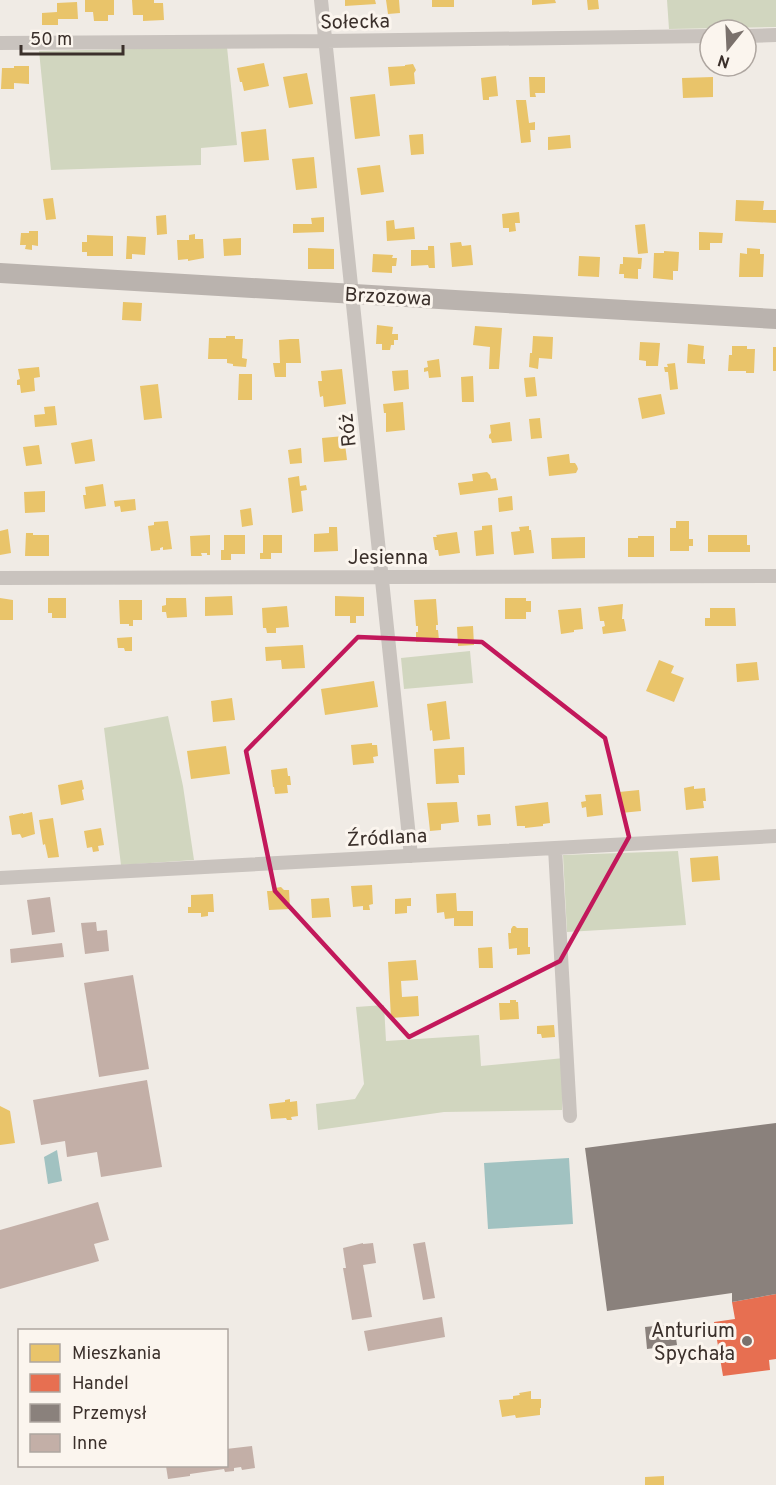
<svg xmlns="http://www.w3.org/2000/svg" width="776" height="1485" viewBox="0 0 776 1485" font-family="Overpass,sans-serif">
<rect width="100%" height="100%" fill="#f0ebe5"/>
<path fill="#d1d6bf" d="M667,0h109v27l-107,2z
M227,47l10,98 -36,3v17l-150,5 -12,-119z
M470,651l3,32 -69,6 -3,-31z
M168,716l15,70 11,74 -73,5 -17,-137z
M678,851l8,74 -119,7 -4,-77z
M384,1005l2,36 93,-6 2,31 83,-8 -2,52 -118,2 -126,18 -2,-26 39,-5 9,-15 -8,-77z"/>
<path fill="#a1c2c1" d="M57,1150l5,31 -14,3 -4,-27z
M569,1158l4,66 -85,5 -4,-66z"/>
<path fill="#e9c46a" d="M85,0h29v15h-6v6h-14l-1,-9h-8z
M132,0h22v3h9l1,17 -21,1v-6h-10z
M345,0h30l1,4 -31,2z
M386,0h13l1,13 -12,1z
M432,0h22v7h-22z
M532,0h23l1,3 -24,2z
M587,0h11l1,9 -11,1z
M77,2l1,17h-20v6h-16v-12l15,-1v-9z
M264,63l5,23 -25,5 -2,-9h-2l-3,-14z
M413,64l3,6 -2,3 1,11 -25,2 -2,-19 17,-1v-1z
M14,66h15v18l-15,-1v6h-13l1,-21h12z
M307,73l6,31 -24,4 -6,-31z
M496,76l2,20 -9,1v3h-6l-2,-22z
M529,77h16v16h-10l1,4h-6z
M713,77v20l-30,1 -1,-20z
M375,94l5,42 -25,3 -5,-42z
M516,100h10l3,23 6,-1v8h-5l1,12 -10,1z
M266,129l3,31 -25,2 -3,-30z
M423,134l1,20 -13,1 -2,-20z
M570,135l1,13 -23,2v-13z
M314,157l3,31 -21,2 -4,-31z
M380,165l4,27 -23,3 -4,-27z
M53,198l3,21 -10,1 -3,-21z
M736,200l28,1 -1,9h13v13l-41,-2z
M519,212l1,11h-5l1,8 -7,1v-4h-6l-1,-14z
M166,215l1,19 -10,1 -1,-19z
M324,217v15l-31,1v-9h19l-1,-6z
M394,220l1,9 19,-2 1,12 -28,2 -1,-20z
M645,224l3,29 -10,1 -3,-29z
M29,231h9v15l-6,-1v5l-7,-1 1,-4h-6l1,-12h8z
M699,232l24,1 -1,10h-12v7h-11z
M195,234v5h8l1,19 -16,3v-2l-10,1 -1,-20h12v-5z
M87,235l26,1v20h-26v-4h-5v-10h5z
M127,236l19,1 -1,18 -13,-1v5h-6z
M241,238v17l-17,1 -1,-17z
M461,242l1,4 9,-1 2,20 -21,2 -2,-24z
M428,246h6l1,22h-6l-1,-3 -17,1v-16h17z
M308,248l26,1v20h-26z
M747,248l13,1v5h4l-1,23h-24l1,-24 7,1z
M664,251l15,1 -1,19h-5v9l-20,-2 1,-25h10z
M373,254l20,1 -1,3h5l-1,8h-4v7l-20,-1z
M579,256l21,1 -1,20 -21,-1z
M623,257l19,1 -1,11h-3v10l-14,-1v-4h-5l1,-10h3z
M123,302l19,1 -1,18 -19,-1z
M377,325l16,2 -1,7h6v6h-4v5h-3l-1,5h-8v-6h-6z
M475,326l27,2 -3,41h-10l1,-22 -17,-2z
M226,336h9v3h8l-1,19 5,1 -1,8 -13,-1v-2l-6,-1v-4h-19l1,-21h17z
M533,336l20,1 -1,22 -13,-1 -1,11 -9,-2 1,-14h2z
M290,339h9l2,24h-15v14h-11l-2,-14h7l-1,-23z
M640,342l20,1 -2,23h-12v-5l-7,-1z
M688,344l16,2 -1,13h2v5l-18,-1z
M732,346h15v3h8l-1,24h-8v-2h-18l1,-16h3z
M773,347h3v24h-3z
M439,359l2,18 -12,1 -1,-7 -4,1v-4l4,-1 -1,-6z
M675,363l3,26 -8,1 -2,-18h-3l-1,-5h4l-1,-3z
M39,367l1,10 -6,1 1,13 -14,2 -1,-8h-3v-5l3,-1 -2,-10z
M342,369l4,35 -22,3 -1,-11 -3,1 -1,-7 -1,-9h4l-1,-10z
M408,370l1,19 -15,2 -2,-20z
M239,374h13v26h-14z
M473,376l1,26h-12l-1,-25z
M535,377l2,19 -11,1 -2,-19z
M158,384l4,34 -18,2 -4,-34z
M661,394l4,20 -23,5 -4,-21z
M403,402l2,28 -19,2v-19h-2l-1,-9z
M55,406l2,19 -22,2 -1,-12 11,-1 -1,-7z
M540,418l2,20 -11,1 -2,-20z
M510,422l2,19 -20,2 -1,-4 -2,-1v-3l2,-2 -1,-8z
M344,436l3,24 -23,2 -2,-24z
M92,439l3,22 -20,3 -4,-21z
M39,445l3,19 -16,2 -3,-19z
M301,448l1,15 -12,1 -2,-14z
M569,454l1,9h5l2,3 1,3 -2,4 -27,3 -2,-19z
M487,472l3,3 1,4 5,-1 2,12 -38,5 -2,-12 15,-2 -1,-7z
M299,476l1,10 6,-1 1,5 -6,1 2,20 -11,2 -4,-35z
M103,484l3,22 -21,3 -2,-14h3l-1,-8z
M45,491v21l-20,1 -1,-21z
M512,496l1,14 -14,2 -1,-14z
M135,499l1,11 -15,2 -1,-6 -5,1 -1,-6z
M251,508l2,17 -11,2 -2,-17z
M168,521l4,28 -9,1v-3l-3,1v2l-9,1 -3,-25 6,-1v-3z
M676,521h13v18h4v7h-4v5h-19v-23h6z
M492,525l2,29 -18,2 -2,-25 8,-1v-4z
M529,526v4h2l3,23 -20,2 -3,-23 9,-1 -1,-4z
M329,527h8l1,24 -24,1v-18l15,-1z
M8,529l3,24 -11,2v-24z
M457,532l3,21 -21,3 -1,-6h-3l-2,-13h4l-1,-2z
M26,533h7v2h16v21h-24z
M210,535v20h-3v-2h-6l1,3h-11l-1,-20z
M224,535h21v19h-14v6h-10v-10h3z
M263,535h19v18h-11v6h-11v-6h3z
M708,535h39v10h3v7h-42z
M638,536h16v21h-26v-19h10z
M585,537v21l-33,1 -1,-21z
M232,596l1,19 -28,1v-19z
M335,596l29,1v19h-8v7h-6v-7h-15z
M0,598l13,2v20h-13z
M48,598h18v20h-14v-5h-4z
M166,598h20l1,19 -20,1 -1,-6h-4v-6l4,-1z
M505,598h21v3h5v11h-5v7h-21z
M436,599l2,26h-2v5h2l1,10 -23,2v-10h2v-6h-2l-2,-26z
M119,600h23v20h-9v6h-4v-2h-9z
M623,604l-1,15h2l2,12 -23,3 -1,-7 3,-1 -1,-5h-4l-2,-14z
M287,606l2,21 -13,1v5h-9l-1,-5h-3l-1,-20z
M581,608l2,21 -9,1v2l-13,2 -3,-24z
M710,608h25l1,18h-31v-8h5z
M473,626l1,19 -16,1 -1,-19z
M132,637v14h-7l-1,-3h-6l-1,-10z
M303,645l2,23 -23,1 -1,-9 -15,1 -1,-14z
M659,660l15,6 -3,7 13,5 -10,24 -28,-11z
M757,662l2,18 -22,2 -1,-18z
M374,681l4,26 -53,8 -4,-26z
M232,698l3,22 -22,2 -2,-21z
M446,701l4,38 -17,2 -1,-11 -2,1 -3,-27z
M372,743v2h5l1,11 -5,1 1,6 -21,2 -2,-20z
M226,746l4,28 -39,5 -4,-28z
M464,747l1,28h-7l1,8 -23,1 -2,-35z
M287,768l1,8h2l1,9h-4l1,8 -13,1 -1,-7h-1l-2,-17z
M82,780l2,9 -2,1 2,10 -23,5 -3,-20z
M694,786v3l11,-1 1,13h-3l1,7 -18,2 -2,-22z
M639,790l2,21 -20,2 -2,-21z
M601,794l2,21 -16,2 -1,-10 -4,1 -1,-6 5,-1 -1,-6z
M457,802l2,20 -18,2v6l-11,1 -3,-28z
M548,802l2,21 -7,1v2l-18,2v-2h-8l-2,-20z
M32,812l3,22 -13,4 -2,-4 -8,1 -3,-19 14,-3v1z
M490,814l1,11 -13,1 -1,-11z
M53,818l6,39 -11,1 -3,-14 -2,1 -4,-25z
M101,828l3,17 -6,1 1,5 -6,1 -1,-5 -5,1 -3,-17z
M718,856l2,24 -28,2 -2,-24z
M372,885l1,19 -4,1 1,5h-7v-4l-10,1 -2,-21z
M281,887l3,3h5l1,19 -21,1 -2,-19h5l3,-3z
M456,893l1,18h16v15h-19v-8l-9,1 -1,-7 -7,1 -1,-19z
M213,894l1,18h-6v4l-7,1v-4h-13v-6h3v-12z
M329,898l2,19 -19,1 -1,-19z
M411,898v8h-4v7l-12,1v-15z
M513,926h2l2,2h11v19h2v7l-13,1v-7l-8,1 -1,-16h3v-4z
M492,947l1,21h-14l-1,-20z
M416,960l2,20 -17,1 1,16 16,-1 1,20 -28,2 -3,-56z
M510,1000h6v2h2l1,17 -19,1 -1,-17h11z
M554,1025l1,12 -13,1 -1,-4h-4v-8z
M290,1099v3l7,-1 1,15 -7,1 1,3h-5l-1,-2 -15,1 -2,-15 16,-2v-2z
M0,1106l10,5 5,32 -15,2z
M531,1391v8h10v9h-1v7l-24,3 -1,-3 -13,2 -3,-17 14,-1v-3l7,-1 -1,-2z
M664,1476v9h-19v-8z"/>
<path fill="#e76f51" d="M776,1294v65l-7,1 1,10 -47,6 -9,-54 21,-3 -3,-17z"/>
<path fill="#8a817c" d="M776,1123v171l-44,8v-9l-125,18 -22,-163z
M674,1324l3,21 -30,4 -2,-22z"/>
<path fill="#c3afa7" d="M50,897l5,35 -23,3 -5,-35z
M96,922l1,9 10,-1 2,21 -24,3 -4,-31z
M62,943l2,14 -53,6 -1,-14z
M133,975l16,94 -50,8 -15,-94z
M147,1080l15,87 -61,10 -4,-25 -30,5 -2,-16 -24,4 -8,-45z
M98,1202l11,38 -15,4 5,17 -99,28v-59z
M425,1242l10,56 -12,2 -10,-56z
M363,1243v1l10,-1 3,20 -13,2 9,52 -20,3 -9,-52h3l-3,-20z
M442,1317l3,20 -77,14 -4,-20z
M252,1446l3,22 -13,2 -1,-3 -7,1v3l-9,1 -1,-3 -34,5v2l-22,3 -2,-13h60v-17z"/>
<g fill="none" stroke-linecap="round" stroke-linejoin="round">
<path stroke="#c9c3be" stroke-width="14" d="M321,0l90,856
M746,36l30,-1
M0,43l326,-2 384,-5
M0,578l776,-2
M555,848l15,268
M0,878l776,-42"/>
<path stroke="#bab3ae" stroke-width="20" d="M0,273l776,46"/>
</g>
<path fill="none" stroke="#c2185b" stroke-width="4.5" stroke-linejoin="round" d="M358,637l124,5 123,96 24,99 -69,124 -151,76 -134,-146 -29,-140z"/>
<circle fill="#7a716c" stroke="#fbf5ee" stroke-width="2" cx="747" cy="1341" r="6"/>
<g text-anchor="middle" stroke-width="6" stroke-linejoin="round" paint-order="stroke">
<g font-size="20" fill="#3b302b" stroke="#fbf5ee">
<text transform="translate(355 21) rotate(-1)" y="7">Sołecka</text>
<text transform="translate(388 296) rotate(3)" y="7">Brzozowa</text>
<text transform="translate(347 430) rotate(-96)" y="7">Róż</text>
<text x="388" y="564">Jesienna</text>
<text transform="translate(387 837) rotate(-3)" y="7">Źródlana</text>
</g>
<g font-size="20" fill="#3b302b" stroke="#fbf5ee" text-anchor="end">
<text x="735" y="1337">Anturium<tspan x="735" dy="23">Spychała</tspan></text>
</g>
</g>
<rect x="18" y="1329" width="210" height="138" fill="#fbf5ee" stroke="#aea6a0" stroke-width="1.5"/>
<rect x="30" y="1344" width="30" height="18" fill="#e9c46a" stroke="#aea6a0" stroke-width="1.5"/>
<text x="72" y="1359" font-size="18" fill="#3b302b">Mieszkania</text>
<rect x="30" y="1374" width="30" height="18" fill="#e76f51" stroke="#aea6a0" stroke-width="1.5"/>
<text x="72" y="1389" font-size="18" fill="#3b302b">Handel</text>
<rect x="30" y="1404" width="30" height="18" fill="#8a817c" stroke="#aea6a0" stroke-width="1.5"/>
<text x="72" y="1419" font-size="18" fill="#3b302b">Przemysł</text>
<rect x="30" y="1434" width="30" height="18" fill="#c3afa7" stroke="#aea6a0" stroke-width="1.5"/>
<text x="72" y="1449" font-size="18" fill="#3b302b">Inne</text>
<g transform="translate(728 48) rotate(198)"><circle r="28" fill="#fbf5ee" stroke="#aea6a0" stroke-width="1.5"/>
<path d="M0-4.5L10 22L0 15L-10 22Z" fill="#7a716c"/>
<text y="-9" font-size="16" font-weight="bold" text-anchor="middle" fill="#3b302b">N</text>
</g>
<path d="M21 45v9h102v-9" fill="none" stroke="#3b302b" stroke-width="3"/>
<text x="30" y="45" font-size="18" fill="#3b302b" stroke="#fbf5ee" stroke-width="4.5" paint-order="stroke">50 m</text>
</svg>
